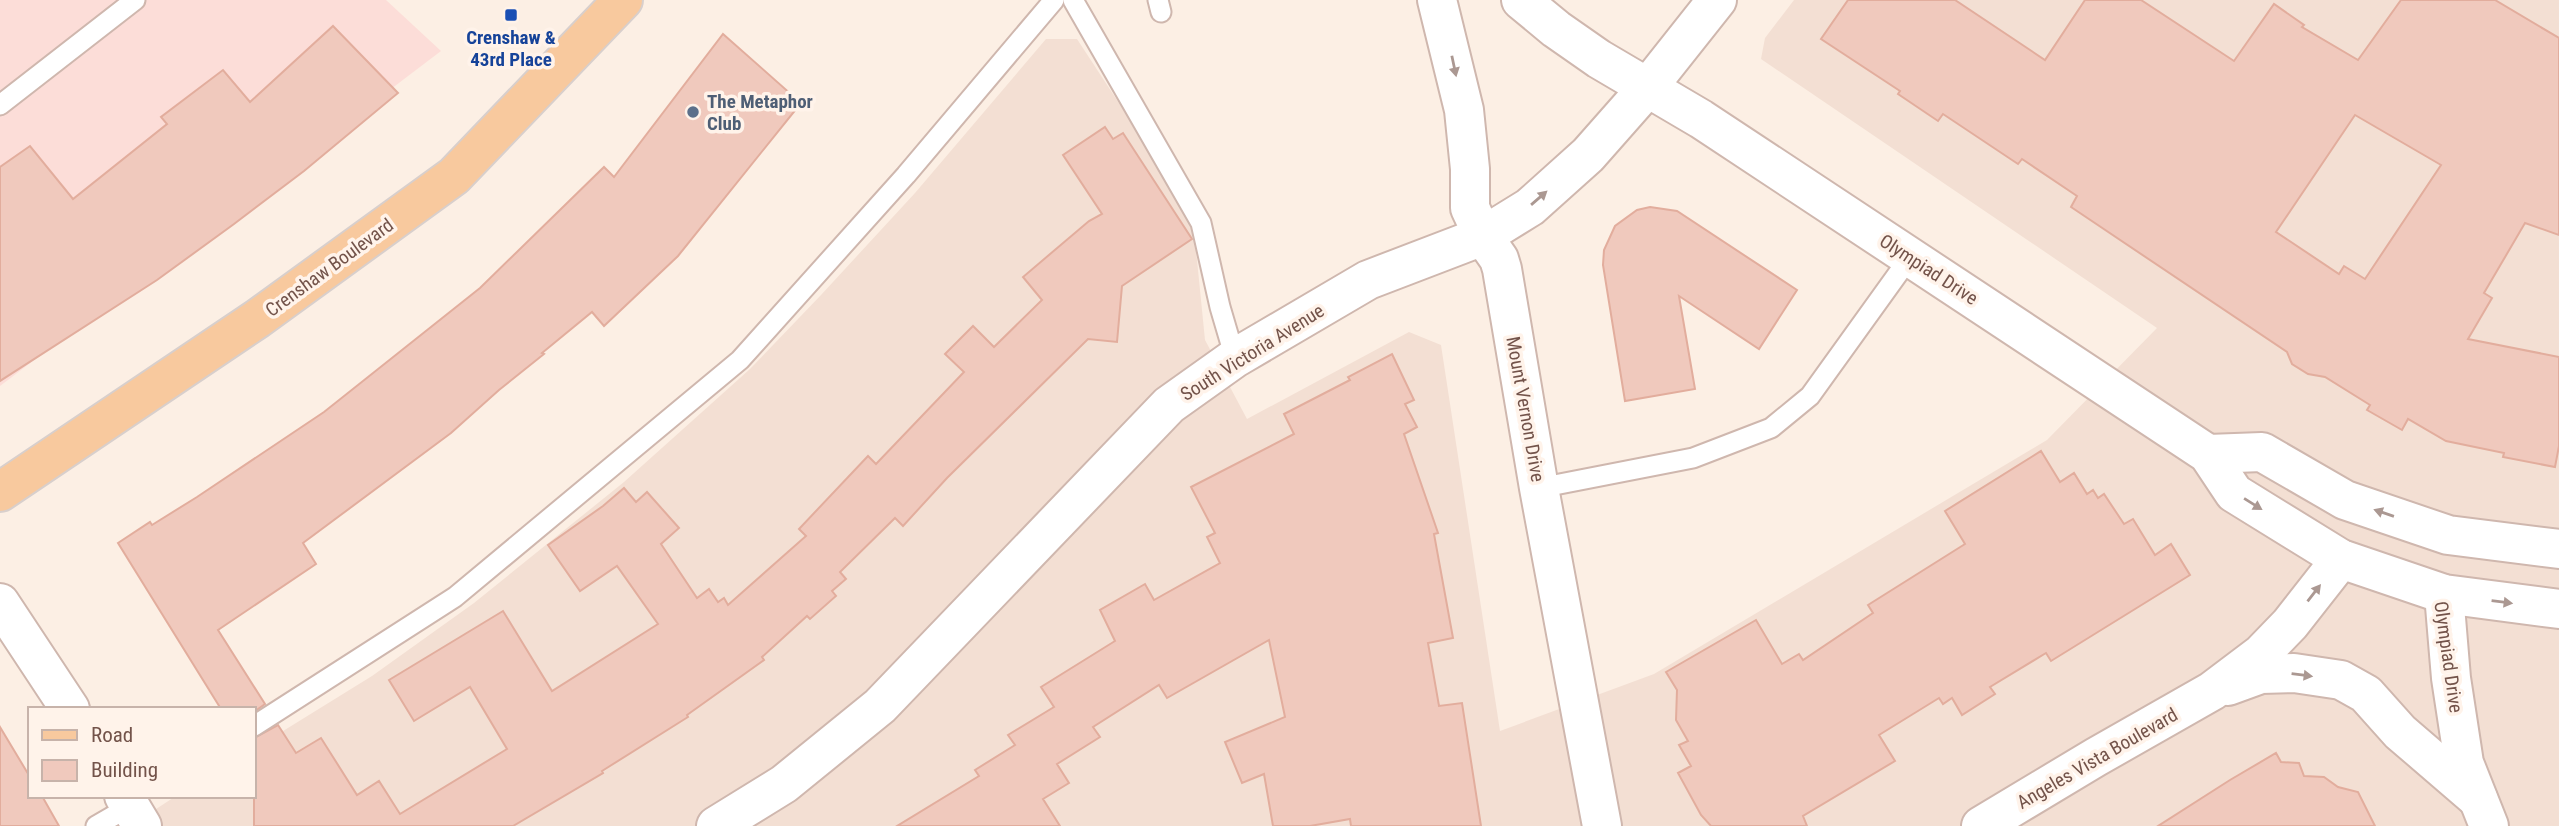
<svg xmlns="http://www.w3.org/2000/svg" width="2559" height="826" font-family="'Roboto Condensed',sans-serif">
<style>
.residential{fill:#f3dfd3}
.commercial{fill:#fcddd8}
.building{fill:#f0c9bd;stroke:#e2ad9d;stroke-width:2;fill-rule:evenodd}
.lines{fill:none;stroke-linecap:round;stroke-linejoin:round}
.service-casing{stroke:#cfb7ae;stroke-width:23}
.minor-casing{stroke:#cfb7ae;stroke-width:42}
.tertiary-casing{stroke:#cfb7ae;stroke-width:42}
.primary-casing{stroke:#d8cfcc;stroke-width:42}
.service{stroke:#fff;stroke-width:19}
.minor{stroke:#fff;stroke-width:38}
.tertiary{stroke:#fff;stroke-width:38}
.primary{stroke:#f8c99e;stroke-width:38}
.oneway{fill:#ab9892}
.transit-dot{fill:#1a4fb4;stroke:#fff3ea;stroke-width:2.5}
.service-dot{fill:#5c6f8a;stroke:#fff3ea;stroke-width:2.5}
.labels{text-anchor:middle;stroke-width:7;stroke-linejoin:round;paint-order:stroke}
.transit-label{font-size:19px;font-weight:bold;fill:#164399;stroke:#fff3ea}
.service-label{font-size:19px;font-weight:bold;fill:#4e5e75;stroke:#fff3ea;text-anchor:start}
.street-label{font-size:19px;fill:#73534a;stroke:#fff3ea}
</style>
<rect width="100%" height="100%" fill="#fcefe4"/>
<polygon class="residential" points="1794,0 2559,0 2559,826 130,826 176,796 254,796 254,749 372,676 474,603 624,482 750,369 821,295 915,193 1046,39 1077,39 1164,172 1194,230 1205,340 1247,419 1409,332 1441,345 1500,731 1654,674 2047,440 2157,328 1761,59 1765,38"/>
<polygon class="commercial" points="0,0 386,0 441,51 0,386"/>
<g class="building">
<path d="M1848,0H1955L2045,60L2085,0H2141L2234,61L2274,4L2304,25L2302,27L2358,60L2401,0H2495L2559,38V235L2525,223L2484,293L2492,298L2468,339L2559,357V446L2555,467L2503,457L2504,453L2446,441L2408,419L2402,430L2367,410L2370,405L2325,377L2308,374L2292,364L2287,352L2071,207L2077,196L2022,159L2018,164L1943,114L1938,121L1898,94L1900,91L1821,39ZM2355,115L2441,165L2365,279L2344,266L2339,274L2276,232Z"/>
<polygon points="333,26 398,93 304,171 234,224 157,280 0,381 0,167 30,146 73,199 167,124 161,117 223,70 250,102"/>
<polygon points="723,34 801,103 678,256 604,326 592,312 542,353 544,354 499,390 451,433 303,543 316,564 218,630 265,704 254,712 254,709 221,709 118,543 150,522 152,525 197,497 324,412 480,288 604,167 614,177"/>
<polygon points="1105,127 1113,139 1123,133 1192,239 1122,286 1117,342 1088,339 947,478 903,526 895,518 840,572 846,579 832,591 836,596 810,619 807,616 762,657 764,660 687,715 688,717 602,771 603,773 513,826 254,826 254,738 278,725 296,753 321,738 357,795 379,781 400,814 507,749 470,687 414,721 389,680 503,611 552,691 658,624 617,566 580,591 548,545 603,506 624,488 636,502 647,492 679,528 661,544 697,598 709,589 718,602 724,598 728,605 806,536 799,529 868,456 876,464 964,372 945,354 973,326 994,347 1042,300 1023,277 1089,221 1102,214 1063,155"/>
<polygon points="1650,207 1677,211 1797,290 1759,349 1679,296 1695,389 1625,401 1603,265 1604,250 1615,226 1637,210"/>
<polygon points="1392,354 1414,400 1405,404 1417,427 1404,434 1438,533 1434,534 1453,638 1428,643 1439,706 1462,703 1481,826 1351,826 1350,819 1310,826 1273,826 1264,774 1242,783 1225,742 1285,717 1269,640 1167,698 1159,685 1093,727 1100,737 1057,764 1069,783 1043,799 1060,826 897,826 979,776 975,770 1015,745 1008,735 1054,707 1041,687 1115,641 1100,610 1145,584 1154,600 1220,563 1207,537 1215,533 1191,487 1294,434 1284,414 1350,380 1348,377"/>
<polygon points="2041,451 2060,482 2074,473 2087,494 2093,490 2098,498 2104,494 2124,524 2133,519 2155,555 2171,544 2190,575 2051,661 2046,653 1990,687 1995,694 1962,715 1952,698 1943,704 1939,698 1879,735 1895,761 1803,816 1807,826 1711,826 1701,815 1678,773 1691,766 1679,745 1688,741 1676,720 1677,690 1666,672 1756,620 1782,664 1799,654 1803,660 1873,613 1868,605 1965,544 1945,511"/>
<polygon points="0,727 30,777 30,796 42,796 59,826 0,826"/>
<polygon points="2276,753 2281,762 2299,763 2304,776 2324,777 2338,787 2358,792 2375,826 2158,826 2230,780"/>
</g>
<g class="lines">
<defs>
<g id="service">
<polyline points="1073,0 1201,223 1220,307 1235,358"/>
<polyline points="1158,0 1161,12"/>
<polyline points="0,105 135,0"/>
<polyline points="1539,488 1693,458 1771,428 1810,396 1910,257"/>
<polyline points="254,726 455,597 740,360 906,175 1054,0"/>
<polyline points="96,826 134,804"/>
</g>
<g id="minor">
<polyline points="1648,87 1717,0"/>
<polyline points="2444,594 2451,678 2464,763 2489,826"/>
<polyline points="0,603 70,709"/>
<polyline points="2228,686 2261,674 2294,673 2341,680 2366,694 2400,732 2478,799"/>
<polyline points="124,796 142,826"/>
<polyline points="1981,826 2096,757 2212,691 2261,654 2290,624 2341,559"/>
</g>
<g id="tertiary">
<polyline points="1437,0 1464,110 1470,169 1470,208 1483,236 1499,259 1502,269 1539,488 1602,826"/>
<polyline points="1521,0 1556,29 1599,59 1701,119 2208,454 2234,493 2341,559 2444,594 2559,609"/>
<polyline points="2208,454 2262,452 2345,500 2448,535 2559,549"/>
<polyline points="716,826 784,784 880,706 1169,405 1235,358 1368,280 1483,236 1530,207 1588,155 1648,87"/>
</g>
<polyline id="primary" points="0,492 257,319 454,176 623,0"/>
</defs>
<use href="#service" class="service-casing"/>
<use href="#minor" class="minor-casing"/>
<use href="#tertiary" class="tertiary-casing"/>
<use href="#primary" class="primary-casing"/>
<use href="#service" class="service"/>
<use href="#minor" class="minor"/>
<use href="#tertiary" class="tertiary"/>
<use href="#primary" class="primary"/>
</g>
<defs><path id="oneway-solid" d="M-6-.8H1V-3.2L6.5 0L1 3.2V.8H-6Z" transform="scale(1.75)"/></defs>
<g class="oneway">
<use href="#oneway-solid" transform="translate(1454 66) rotate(78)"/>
<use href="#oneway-solid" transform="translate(1539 198) rotate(-41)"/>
<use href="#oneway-solid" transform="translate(2253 504) rotate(32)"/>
<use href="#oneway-solid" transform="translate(2384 513) rotate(-161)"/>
<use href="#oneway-solid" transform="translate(2314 593) rotate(-52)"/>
<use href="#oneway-solid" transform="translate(2502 602) rotate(7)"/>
<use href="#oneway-solid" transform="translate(2302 675) rotate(7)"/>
</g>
<rect class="transit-dot" x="504" y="8" width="14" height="14" rx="3.5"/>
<circle class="service-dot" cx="693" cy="112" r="7"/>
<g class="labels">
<g class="transit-label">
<text x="511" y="44">Crenshaw &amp;<tspan x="511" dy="22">43rd Place</tspan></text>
</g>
<g class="service-label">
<text x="707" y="108">The Metaphor<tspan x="707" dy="22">Club</tspan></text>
</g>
<g class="street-label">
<text transform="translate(329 267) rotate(-36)" y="7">Crenshaw Boulevard</text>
<text transform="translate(1929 269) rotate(33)" y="7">Olympiad Drive</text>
<text transform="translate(1252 352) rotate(-32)" y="7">South Victoria Avenue</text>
<text transform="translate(1526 409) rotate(80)" y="7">Mount Vernon Drive</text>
<text transform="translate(2449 657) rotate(82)" y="7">Olympiad Drive</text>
<text transform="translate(2097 758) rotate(-30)" y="7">Angeles Vista Boulevard</text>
</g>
</g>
<rect x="28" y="707" width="228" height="91" fill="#fff3ea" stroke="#c7b3aa" stroke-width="2"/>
<rect x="42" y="730" width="35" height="10" fill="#f8c99e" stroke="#c7b3aa" stroke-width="2"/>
<text x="91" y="742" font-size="21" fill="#73534a">Road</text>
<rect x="42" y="760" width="35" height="21" fill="#f0c9bd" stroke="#c7b3aa" stroke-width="2"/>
<text x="91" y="777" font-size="21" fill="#73534a">Building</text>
</svg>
